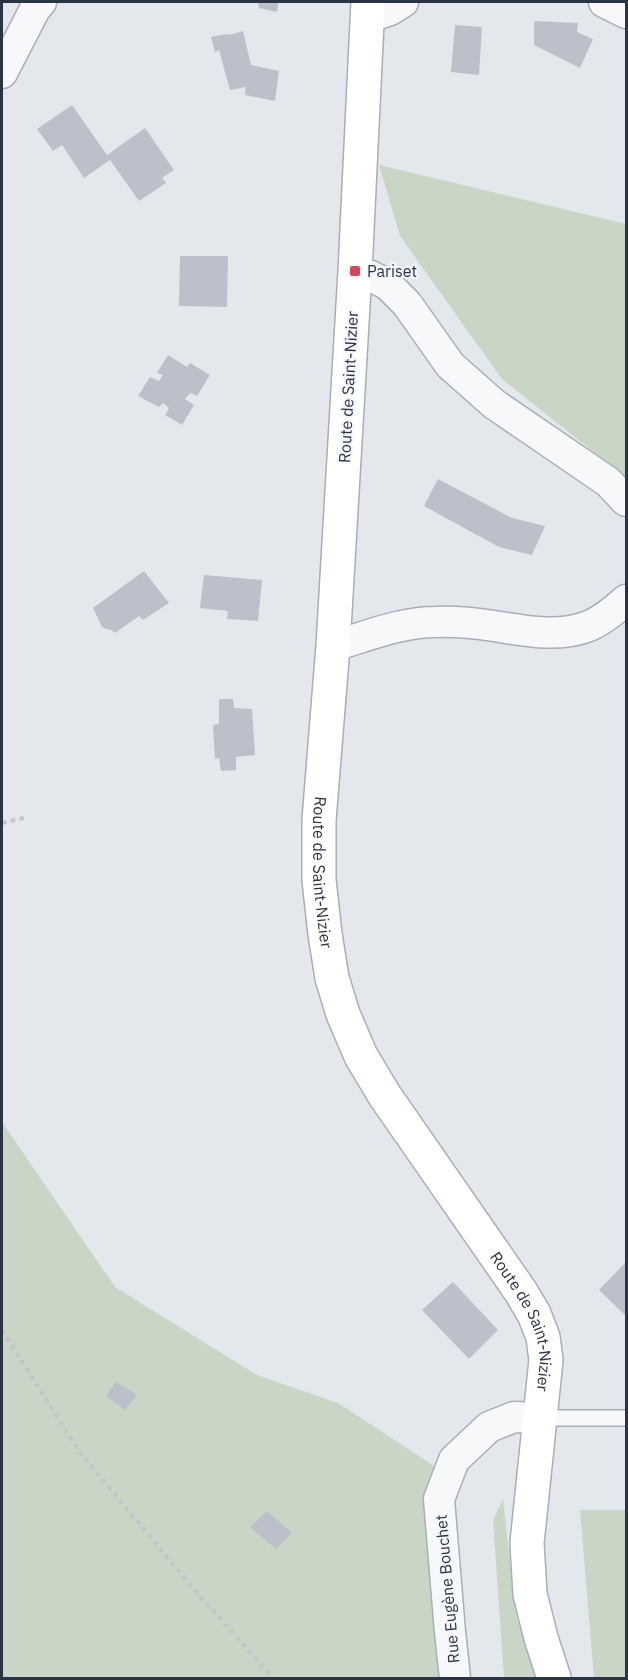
<svg xmlns="http://www.w3.org/2000/svg" width="628" height="1680" font-family="'IBM Plex Sans',sans-serif">
<style>
.green{fill:#c9d6c5}
.building{fill:#bbc0ca}
.lines{fill:none;stroke-linecap:round;stroke-linejoin:round}
.service-casing{stroke:#a9aeb7;stroke-width:18}
.minor-casing{stroke:#a9aeb7;stroke-width:33}
.secondary-casing{stroke:#a9aeb7;stroke-width:36}
.path{stroke:#c2c5cb;stroke-width:4;stroke-dasharray:4.5 4.5;stroke-linecap:butt}
.service{stroke:#f7f8fa;stroke-width:15}
.minor{stroke:#f7f8fa;stroke-width:30}
.secondary{stroke:#fff;stroke-width:33}
.poi-dot{fill:#d1495b;stroke:#f4f6f9;stroke-width:2}
.labels{text-anchor:middle;stroke-width:4.5;stroke-linejoin:round;paint-order:stroke}
.poi-label{font-size:16px;fill:#2b3445;stroke:#f4f6f9;text-anchor:start}
.street-label{font-size:16px;fill:#2b3445;stroke:#f4f6f9}
</style>
<rect width="100%" height="100%" fill="#e4e7ec"/>
<g class="green">
<polygon points="379,165 626,224 626,478 502,379 400,236"/>
<polygon points="2,1122 115,1287 257,1375 338,1403 445,1473 458,1678 2,1678"/>
<polygon points="503,1499 516,1615 538,1678 504,1678 493,1520"/>
<polygon points="580,1510 626,1510 626,1678 594,1678"/>
</g>
<g class="building">
<polygon points="258,2 278,2 277,12 259,8"/>
<polygon points="534,21 578,23 577,32 593,39 580,68 534,45"/>
<polygon points="455,25 482,27 479,75 451,72"/>
<polygon points="243,31 251,65 279,71 275,101 245,95 246,87 230,90 219,50 215,52 211,37 226,34 229,35"/>
<polygon points="72,105 107,155 145,128 174,170 162,178 166,183 139,201 110,160 84,178 62,145 53,151 37,129"/>
<polygon points="180,256 228,256 227,307 179,306"/>
<polygon points="168,355 187,367 190,363 210,375 197,396 190,393 185,399 194,405 182,425 165,415 169,408 163,403 159,407 138,396 150,377 159,381 163,375 157,373"/>
<polygon points="438,479 512,518 545,526 532,555 499,547 424,506"/>
<polygon points="144,571 169,603 143,620 139,616 115,633 112,630 106,629 102,627 93,608"/>
<polygon points="204,575 262,580 258,621 227,619 228,611 200,608"/>
<polygon points="219,699 233,699 234,708 252,709 255,755 236,757 236,770 221,771 219,758 215,759 213,725 219,724"/>
<polygon points="626,1262 626,1316 599,1290"/>
<polygon points="453,1282 498,1330 469,1359 422,1310"/>
<polygon points="116,1382 137,1395 125,1410 106,1396"/>
<polygon points="267,1511 292,1533 276,1549 250,1527"/>
</g>
<g class="lines">
<defs>
<polyline id="service" points="540,1418 626,1418"/>
<g id="minor">
<polyline points="604,2 626,13"/>
<polyline points="369,17 390,10 403,2"/>
<polyline points="2,73 35,9 41,2"/>
<polyline points="355,271 371,276 388,285 407,304 450,365 494,404 608,482 626,501"/>
<path d="M333,646C365,637 400,622 435,622C455,621 474,623 494,626C525,631 558,638 589,626C603,620 615,610 626,600"/>
<polyline points="455,1678 450,1632 439,1499 454,1460 489,1427 514,1417 540,1418"/>
</g>
<g id="secondary">
<path id="s1" d="M368,2L355,271L333,646L319,820V880L325,934L332,978L343,1014L361,1056L385,1096L521,1292L534,1314L543,1337L546,1360L527,1543L530,1594L541,1638L554,1678"/>
</g>
</defs>
<use href="#service" class="service-casing"/>
<use href="#minor" class="minor-casing"/>
<use href="#secondary" class="secondary-casing"/>
<g class="path">
<polyline points="2,823 28,817"/>
<polyline points="2,1330 79,1451 192,1587 273,1678"/>
</g>
<use href="#service" class="service"/>
<use href="#minor" class="minor"/>
<use href="#secondary" class="secondary"/>
</g>
<rect class="poi-dot" x="349" y="265" width="12" height="12" rx="3"/>
<g class="labels">
<g class="poi-label">
<text x="367" y="277">Pariset</text>
</g>
<g class="street-label">
<text transform="translate(348 387) rotate(-87)" y="6">Route de Saint-Nizier</text>
<text dy="6" stroke="none"><textPath href="#s1" startOffset="872">Route de Saint-Nizier</textPath></text>
<text dy="6" stroke="none"><textPath href="#s1" startOffset="1376">Route de Saint-Nizier</textPath></text>
<text transform="translate(447 1589) rotate(-95)" y="6">Rue Eugène Bouchet</text>
</g>
</g>
<rect width="628" height="1680" fill="none" stroke="#2b3445" stroke-width="6"/>
</svg>
